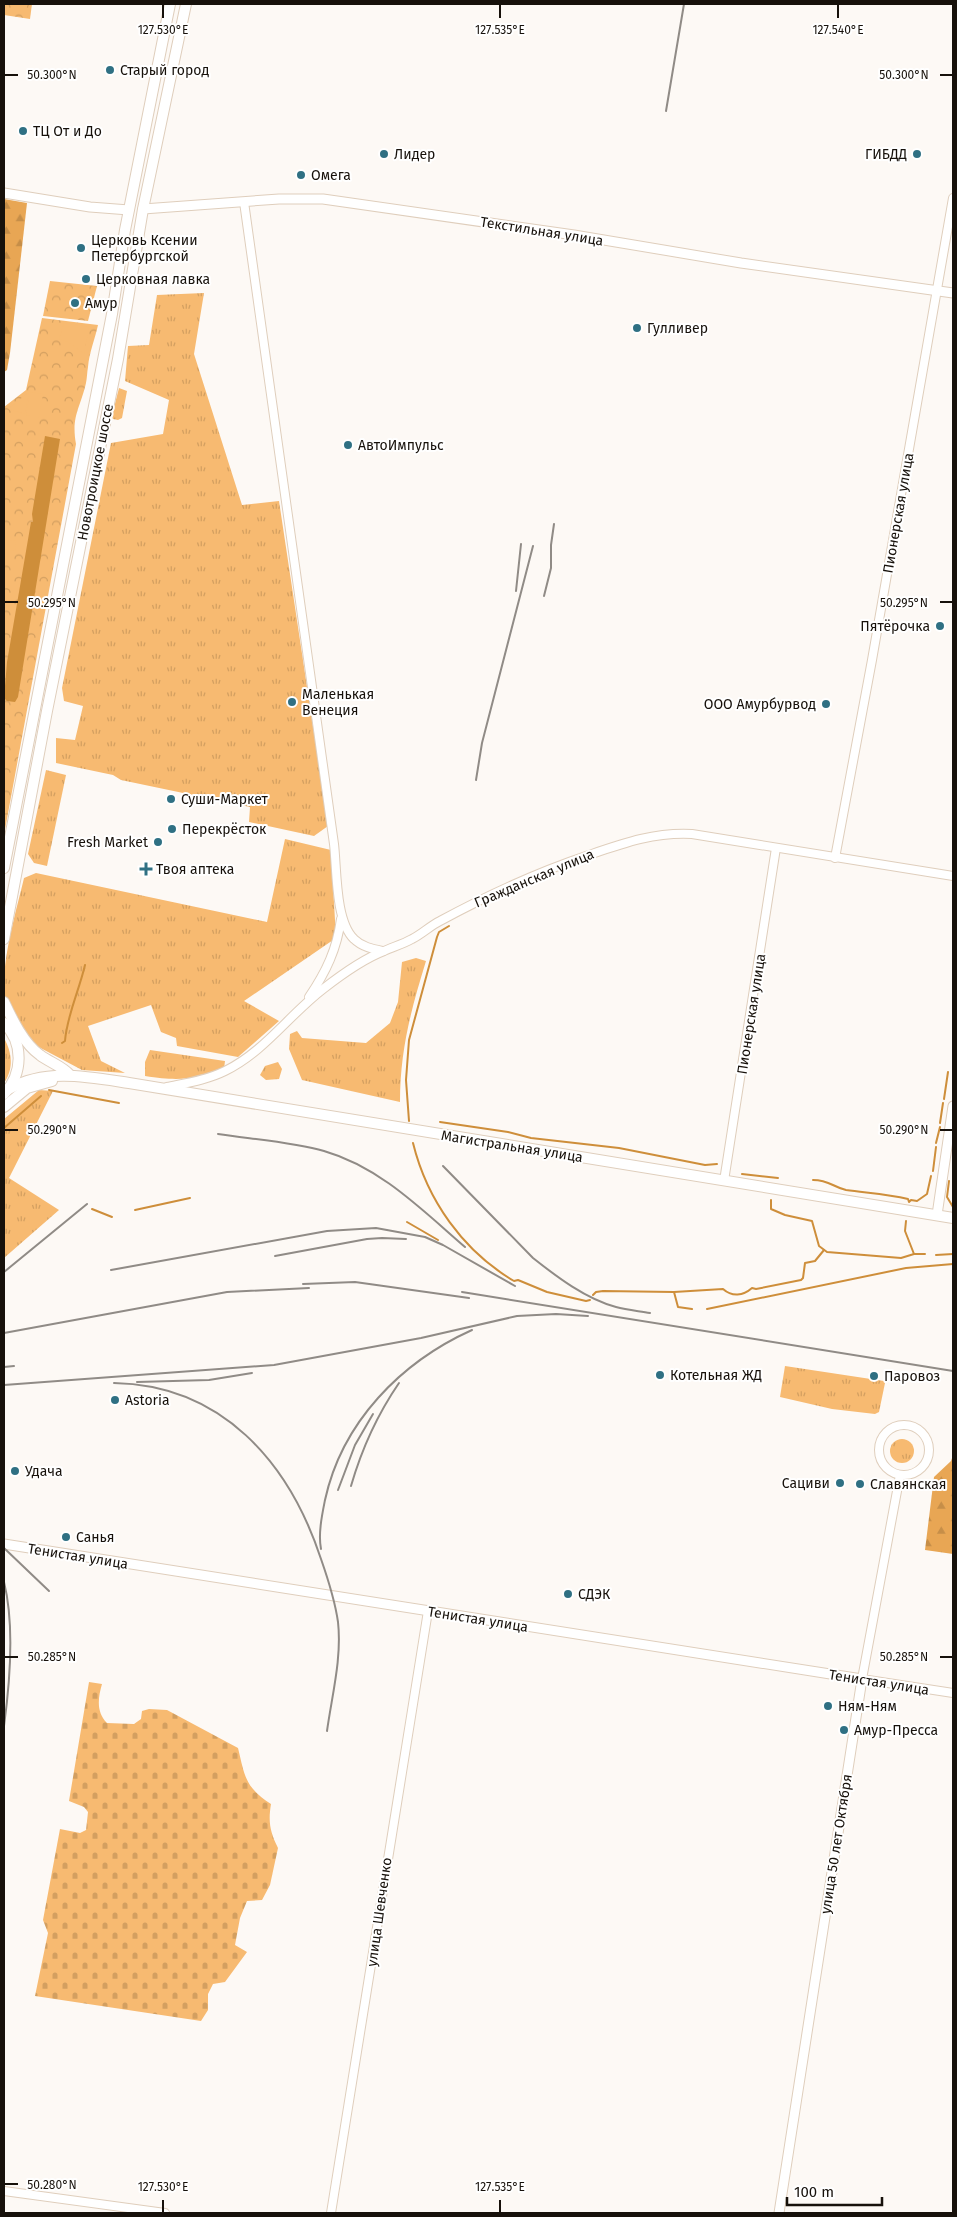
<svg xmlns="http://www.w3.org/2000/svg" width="957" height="2217" font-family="'Fira Sans',sans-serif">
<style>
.grass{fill:url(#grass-tufts)}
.forest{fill:url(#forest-firs)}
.cemetery{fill:url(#cemetery-stones)}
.park{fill:url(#park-crowns)}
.pitch{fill:#f7ba71}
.water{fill:#ce8e3a}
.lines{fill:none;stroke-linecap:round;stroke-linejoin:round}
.stream{stroke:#ce8e3a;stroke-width:2}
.tertiary-casing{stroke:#dfcebc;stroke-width:10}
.secondary-casing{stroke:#dfcebc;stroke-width:11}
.primary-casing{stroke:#dfcebc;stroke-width:12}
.tertiary{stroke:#fff;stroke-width:8}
.secondary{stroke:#fff;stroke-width:9}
.primary{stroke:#fff;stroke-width:10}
.rail{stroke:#908b86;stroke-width:2}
.ticks{fill:none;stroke:#17110b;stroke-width:2}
.poi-dot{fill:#2f7083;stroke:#fff;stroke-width:2}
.labels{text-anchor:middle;stroke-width:4;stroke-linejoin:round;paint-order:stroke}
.poi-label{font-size:14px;fill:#17110b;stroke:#fff;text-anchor:start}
.street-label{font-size:14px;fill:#17110b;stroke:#fff}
.ticks-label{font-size:12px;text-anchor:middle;fill:#17110b;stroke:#fff;stroke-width:4;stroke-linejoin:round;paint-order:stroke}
</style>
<defs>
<pattern id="grass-tufts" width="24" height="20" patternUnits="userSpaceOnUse" patternTransform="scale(1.25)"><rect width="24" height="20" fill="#f7ba71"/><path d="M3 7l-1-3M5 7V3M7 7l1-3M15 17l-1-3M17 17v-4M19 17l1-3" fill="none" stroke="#d39f60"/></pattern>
<pattern id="forest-firs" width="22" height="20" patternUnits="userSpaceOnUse" patternTransform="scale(1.25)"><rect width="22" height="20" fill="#e8a654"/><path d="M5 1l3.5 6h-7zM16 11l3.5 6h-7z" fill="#c68e48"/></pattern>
<pattern id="cemetery-stones" width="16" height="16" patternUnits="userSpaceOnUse" patternTransform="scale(1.25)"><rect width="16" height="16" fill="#f7ba71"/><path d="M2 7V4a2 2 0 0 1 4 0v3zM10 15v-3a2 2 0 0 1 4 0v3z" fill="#d39f60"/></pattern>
<pattern id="park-crowns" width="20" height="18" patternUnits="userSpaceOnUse" patternTransform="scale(1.25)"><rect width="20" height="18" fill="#f7ba71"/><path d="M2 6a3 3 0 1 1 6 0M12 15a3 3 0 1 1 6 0" fill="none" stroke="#d39f60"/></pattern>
</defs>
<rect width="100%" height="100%" fill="#fdf9f5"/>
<g class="grass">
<polygon points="204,293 194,354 242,505 279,501 328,826 314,836 249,822 250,807 121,780 113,775 56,763 56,738 75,740 83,706 64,701 62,688 111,443 163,434 169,400 125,381 128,346 149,345 157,295"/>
<polygon points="119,388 127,391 122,418 118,420 113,419 112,415"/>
<polygon points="46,770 66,775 47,866 34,863 28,854"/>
<path d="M285,839L331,850L336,938L244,1001L279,1021L238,1057L177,1046L176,1038L161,1032L151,1005L88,1026L101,1061L125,1073L82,1070L33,1044L5,998C0,965 16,912 24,878L36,873L267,922Z"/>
<path d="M416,958L426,961C411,1010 400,1050 400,1102L302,1080L289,1049L290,1034L297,1031L302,1038L366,1043L390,1023L398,1002L402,962Z"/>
<path d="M4,1038C12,1052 14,1069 4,1083Z"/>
<path d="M150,1050L225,1061L224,1069C192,1080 178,1081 145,1076V1062Z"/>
<polygon points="278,1062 282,1069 279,1079 266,1080 260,1075 265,1066"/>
<polygon points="39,1090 53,1091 9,1178 59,1210 4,1258 4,1119"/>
<polygon points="785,1366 884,1381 885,1383 879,1412 875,1414 832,1409 780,1397"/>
<circle cx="902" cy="1451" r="12"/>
</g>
<g class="forest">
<polygon points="4,199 27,203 10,353 7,370 4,372"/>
<polygon points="953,1455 953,1554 925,1550 934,1477 951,1461"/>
</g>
<path class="cemetery" d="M89,1682L102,1684C98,1698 96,1712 107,1723L134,1724L141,1719L142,1711L149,1709L167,1710L238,1748C245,1777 245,1787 271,1804C268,1822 270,1832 278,1848L270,1885L262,1900L247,1901L240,1918L235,1945L247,1952L225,1982L213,1984L208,1994V2010L201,2021L35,1996L48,1933L43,1920L60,1829L80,1833L86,1830L88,1812L84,1807L69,1801Z"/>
<g class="park">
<polygon points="4,4 32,4 30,19 4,15"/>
<polygon points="50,281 97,286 88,321 43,316"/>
<path d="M42,318L98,325C95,339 89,353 88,367C87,373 87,378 86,383C80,409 71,416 76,444L4,835V407L26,390Z"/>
</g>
<g class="pitch">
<polygon points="64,323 89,327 84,354 68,342 59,339"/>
<polygon points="29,392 25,414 8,409"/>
<polygon points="30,392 43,394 39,418 26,415"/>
<polygon points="4,540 16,541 15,551 4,549"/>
</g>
<polygon class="water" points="45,436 60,439 18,697 15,702 7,701 4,698 7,662 31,522 33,522 32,514"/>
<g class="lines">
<g class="stream">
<path d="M62,1043L65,1041C67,1015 79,991 85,965"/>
<polyline points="49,1090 119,1103"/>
<polyline points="944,1099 948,1072"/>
<polyline points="409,1121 406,1080 409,1040 437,937 439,932 449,926"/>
<polyline points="440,1122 508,1132 531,1138 619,1148 705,1165 717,1164"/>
<polyline points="940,1123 943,1103"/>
<polyline points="4,1128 41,1096"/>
<path d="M413,1143C427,1200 463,1251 514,1281L518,1280L547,1292L586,1301L590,1300"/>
<polyline points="936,1143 940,1127"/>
<polyline points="933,1171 936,1147"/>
<polyline points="742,1174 778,1178"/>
<path d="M813,1180C829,1180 833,1187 846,1190C867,1193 887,1194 908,1199L909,1202L911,1200L917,1201L927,1194L931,1176"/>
<polyline points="949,1181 947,1197 953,1207"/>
<polyline points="771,1200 771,1209 785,1215 812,1221 819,1246 827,1252 901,1258 914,1254"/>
<polyline points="92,1209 112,1217"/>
<polyline points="135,1210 190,1198"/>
<polyline points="906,1221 905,1231 914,1254 925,1254"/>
<polyline points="407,1222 438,1240"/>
<polyline points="936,1255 953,1254"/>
<polyline points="674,1292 678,1307 692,1309"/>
<path d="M593,1295L596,1292L603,1291L674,1292L723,1289C732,1297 743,1296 752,1288L756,1289L801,1280L803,1278L805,1263L815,1261L824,1250"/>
<polyline points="707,1309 906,1268 953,1264"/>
</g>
<defs>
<g id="tertiary">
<path d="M244,202L334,844C337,869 335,921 354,939C362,947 373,949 383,951"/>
<polyline points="835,858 872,660 953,198"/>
<path d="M309,997C326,972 337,949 341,919"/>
<path d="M167,1087C186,1083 207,1080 225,1071C264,1052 289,1015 323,989C341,975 363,959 384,951C393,947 403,944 412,939C422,934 430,926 440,921C488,895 538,872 589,855C624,843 655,832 692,834L953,876"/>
<polyline points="724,1181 776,848"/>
<circle cx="904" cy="1450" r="25"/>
<polyline points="900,1475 862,1679 953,1693"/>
<polyline points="4,2191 165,2213"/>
<path d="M331,2213C363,2012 394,1811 428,1611"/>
</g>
<g id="secondary">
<polyline points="4,193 90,207 129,210"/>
<polyline points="143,209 279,199 323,199 574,235 741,263 953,293"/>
<polyline points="937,1215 953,1106"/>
<polyline points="4,1544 862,1679 779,2213"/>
</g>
<g id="primary">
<polyline points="4,868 112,314 125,230 170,4"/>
<polyline points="4,939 47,711 118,359 143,209 186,4"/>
<path d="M4,1002C12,1019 24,1044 40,1055C49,1062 62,1066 70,1075"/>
<path d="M4,1023C24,1043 23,1074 4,1094"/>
<path d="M9,1089C46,1068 89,1077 129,1083L953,1218"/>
<polyline points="4,1107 27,1088 52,1081"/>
</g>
</defs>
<use href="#tertiary" class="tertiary-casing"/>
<use href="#secondary" class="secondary-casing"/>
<use href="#primary" class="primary-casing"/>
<use href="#tertiary" class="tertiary"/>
<use href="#secondary" class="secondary"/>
<use href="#primary" class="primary"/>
<g class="rail">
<polyline points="666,111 684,4"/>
<polyline points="516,591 521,544"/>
<polyline points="544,596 551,568 551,545 554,524"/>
<polyline points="476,780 482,743 533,546"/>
<path d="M218,1134C251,1139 294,1142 324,1151C380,1167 422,1210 465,1247"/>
<path d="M443,1166L533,1258C557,1277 586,1299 616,1307C627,1310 639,1311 650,1313"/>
<polyline points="275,1256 367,1239 382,1238 406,1239"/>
<polyline points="111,1270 327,1231 376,1228 425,1237 443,1245 515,1286"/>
<polyline points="4,1272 87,1204"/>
<polyline points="303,1284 355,1282 469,1298"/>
<polyline points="462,1292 953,1371"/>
<polyline points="4,1333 227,1292 309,1288"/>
<polyline points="4,1367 14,1366"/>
<polyline points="137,1382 209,1380 252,1373"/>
<path d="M114,1383C222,1385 289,1462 321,1559C328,1579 335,1601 338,1622C342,1658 332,1695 327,1731"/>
<polyline points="4,1385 274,1365 421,1338 517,1316 556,1314 588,1316"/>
<path d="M351,1486C362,1448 377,1415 399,1383"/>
<polyline points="338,1490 355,1445 373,1414"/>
<polyline points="4,1548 49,1591"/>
<path d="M321,1549C318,1534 322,1515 325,1500C342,1422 401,1362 472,1330"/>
<path d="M4,1582C15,1626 10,1682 4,1726"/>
</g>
</g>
<path class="ticks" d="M163,5V18M500,5V18M838,5V18M5,75H18M940,75H952M5,602H18M940,602H952M5,1130H18M940,1130H952M5,1657H18M940,1657H952M5,2184H18M163,2200V2212M500,2200V2212"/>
<g class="poi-dot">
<circle cx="110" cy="70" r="5"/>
<circle cx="23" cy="131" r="5"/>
<circle cx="384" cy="154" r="5"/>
<circle cx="917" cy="154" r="5"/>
<circle cx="301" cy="175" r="5"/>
<circle cx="81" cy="248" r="5"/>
<circle cx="86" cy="279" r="5"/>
<circle cx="75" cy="303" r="5"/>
<circle cx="637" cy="328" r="5"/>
<circle cx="348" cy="445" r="5"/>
<circle cx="940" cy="626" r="5"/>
<circle cx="292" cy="702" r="5"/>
<circle cx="826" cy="704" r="5"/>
<circle cx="171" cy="799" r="5"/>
<circle cx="172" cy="829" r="5"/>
<circle cx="158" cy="842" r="5"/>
<path d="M143.5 861.5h5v5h5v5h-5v5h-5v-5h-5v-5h5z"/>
<circle cx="660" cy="1375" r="5"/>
<circle cx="874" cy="1376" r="5"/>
<circle cx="115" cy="1400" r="5"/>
<circle cx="15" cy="1471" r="5"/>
<circle cx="840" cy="1483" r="5"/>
<circle cx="860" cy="1484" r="5"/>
<circle cx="66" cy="1537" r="5"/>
<circle cx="568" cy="1594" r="5"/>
<circle cx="828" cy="1706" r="5"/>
<circle cx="844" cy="1730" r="5"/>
</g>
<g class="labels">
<g class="poi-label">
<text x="120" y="75">Старый город</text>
<text x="33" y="136">ТЦ От и До</text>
<text x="394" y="159">Лидер</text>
<text x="907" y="159" text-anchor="end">ГИБДД</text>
<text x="311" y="180">Омега</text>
<text x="91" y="245">Церковь Ксении<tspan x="91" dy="16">Петербургской</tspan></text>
<text x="96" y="284">Церковная лавка</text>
<text x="85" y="308">Амур</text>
<text x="647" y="333">Гулливер</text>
<text x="358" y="450">АвтоИмпульс</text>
<text x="930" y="631" text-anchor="end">Пятёрочка</text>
<text x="302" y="699">Маленькая<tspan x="302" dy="16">Венеция</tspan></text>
<text x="816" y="709" text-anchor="end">ООО Амурбурвод</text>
<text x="181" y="804">Суши-Маркет</text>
<text x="182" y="834">Перекрёсток</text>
<text x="148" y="847" text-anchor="end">Fresh Market</text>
<text x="156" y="874">Твоя аптека</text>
<text x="670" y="1380">Котельная ЖД</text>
<text x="884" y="1381">Паровоз</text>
<text x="125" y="1405">Astoria</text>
<text x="25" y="1476">Удача</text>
<text x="830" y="1488" text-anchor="end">Сациви</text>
<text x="870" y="1489">Славянская</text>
<text x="76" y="1542">Санья</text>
<text x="578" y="1599">СДЭК</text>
<text x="838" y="1711">Ням-Ням</text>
<text x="854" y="1735">Амур-Пресса</text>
</g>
<g class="street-label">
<text transform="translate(542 231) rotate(9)" y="5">Текстильная улица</text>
<text transform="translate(95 472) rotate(-79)" y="5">Новотроицкое шоссе</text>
<text transform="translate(898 513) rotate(-80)" y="5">Пионерская улица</text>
<text transform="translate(534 878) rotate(-23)" y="5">Гражданская улица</text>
<text transform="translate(751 1014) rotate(-81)" y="5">Пионерская улица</text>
<text transform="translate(512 1146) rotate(9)" y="5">Магистральная улица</text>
<text transform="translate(78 1556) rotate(9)" y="5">Тенистая улица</text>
<text transform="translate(478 1619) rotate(9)" y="5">Тенистая улица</text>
<text transform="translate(879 1682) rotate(9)" y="5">Тенистая улица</text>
<text transform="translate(836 1844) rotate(-81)" y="5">улица 50 лет Октября</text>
<text transform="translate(379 1912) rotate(-82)" y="5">улица Шевченко</text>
</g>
</g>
<g class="ticks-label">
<text x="163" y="34">127.530°E</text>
<text x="500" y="34">127.535°E</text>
<text x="838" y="34">127.540°E</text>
<text x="52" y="79">50.300°N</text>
<text x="904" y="79">50.300°N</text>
<text x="52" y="607">50.295°N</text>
<text x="904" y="607">50.295°N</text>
<text x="52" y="1134">50.290°N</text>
<text x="904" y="1134">50.290°N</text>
<text x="52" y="1661">50.285°N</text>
<text x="904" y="1661">50.285°N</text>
<text x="52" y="2189">50.280°N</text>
<text x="163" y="2191">127.530°E</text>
<text x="500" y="2191">127.535°E</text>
</g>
<rect width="957" height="2217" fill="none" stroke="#17110b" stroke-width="10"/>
<path d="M787 2197v8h95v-8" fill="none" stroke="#17110b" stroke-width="2.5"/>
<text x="794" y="2197" font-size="15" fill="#17110b" stroke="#ffffff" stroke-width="4" paint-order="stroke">100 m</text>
</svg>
